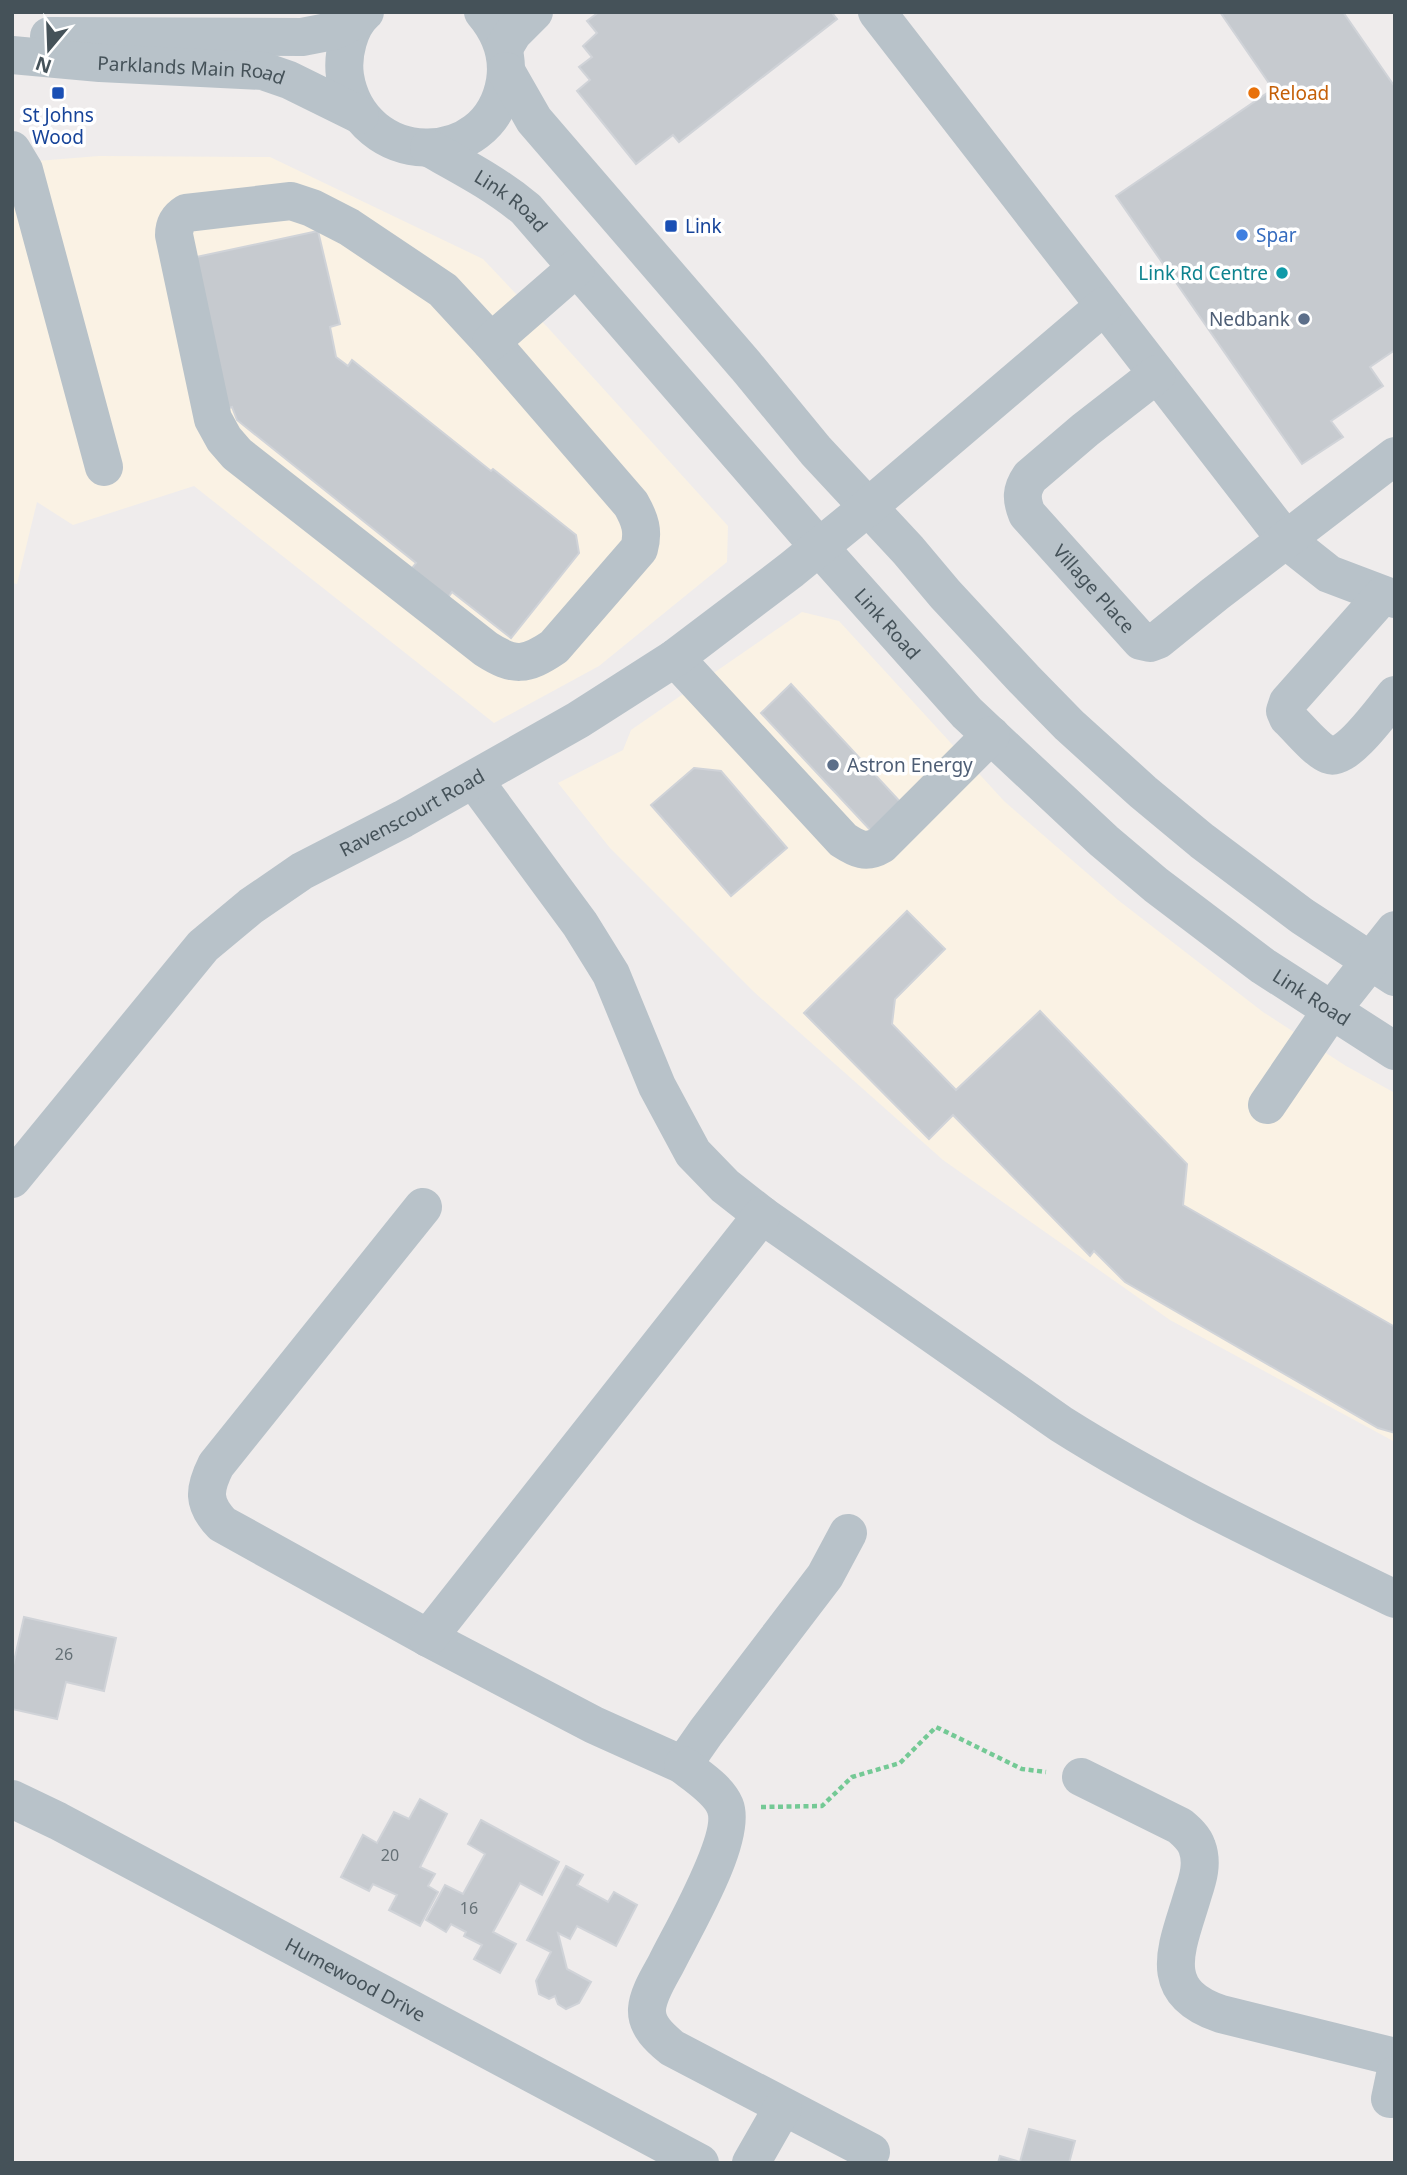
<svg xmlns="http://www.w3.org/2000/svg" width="1407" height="2175" font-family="'Noto Sans',sans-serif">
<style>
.commercial{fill:#faf2e4}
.building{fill:#c6cacf;stroke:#d0d3d8;stroke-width:2}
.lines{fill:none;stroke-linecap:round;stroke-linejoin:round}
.path{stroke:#74c995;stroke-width:4.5;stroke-dasharray:5 3.5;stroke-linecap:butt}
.minor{stroke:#b8c2c9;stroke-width:38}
.transit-dot{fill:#1a4fb4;stroke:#fff;stroke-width:2.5}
.food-dot{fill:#e8710a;stroke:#fff;stroke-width:2.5}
.shop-dot{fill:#3f7fe0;stroke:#fff;stroke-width:2.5}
.culture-dot{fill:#0f9aa8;stroke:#fff;stroke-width:2.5}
.service-dot{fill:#5c6f8a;stroke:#fff;stroke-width:2.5}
.labels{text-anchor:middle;stroke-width:7;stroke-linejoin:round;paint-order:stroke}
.number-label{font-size:16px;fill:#657076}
.street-label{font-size:19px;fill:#455259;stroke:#fff}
.food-label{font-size:19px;fill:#c56008;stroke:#fff;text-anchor:start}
.transit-label{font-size:19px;fill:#164399;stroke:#fff}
.shop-label{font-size:19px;fill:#366cbe;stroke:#fff;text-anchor:start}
.culture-label{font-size:19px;fill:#0d838f;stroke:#fff;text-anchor:end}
.service-label{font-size:19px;fill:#4e5e75;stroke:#fff;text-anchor:end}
</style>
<rect width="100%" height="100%" fill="#efecec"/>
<g class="commercial">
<polygon points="99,156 270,157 483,259 550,330 728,526 727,562 599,666 494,723 194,486 73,525 37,502 17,584 12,583 12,163"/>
<polygon points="802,612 839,621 1004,801 1118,900 1263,1012 1346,1066 1395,1093 1395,1442 1170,1320 943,1160 754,992 610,848 558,783 623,750 631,730"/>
</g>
<g class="building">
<polygon points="599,12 834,12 832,13 837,19 679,142 673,135 636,164 577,91 590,80 579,67 592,57 583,46 597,33 587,21"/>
<polygon points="1220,12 1343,12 1395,87 1395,350 1370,367 1383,386 1331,421 1343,437 1302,464 1116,196 1273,89"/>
<polygon points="318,231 340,324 330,327 336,357 348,366 352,360 491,471 493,469 576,535 579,553 511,638 452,592 445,602 408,573 416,563 237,420 232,407 223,410 187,259"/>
<polygon points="791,684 904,806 874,834 761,713"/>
<polygon points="694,768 721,771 787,848 731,896 651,805"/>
<polygon points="907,911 945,949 895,999 892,1024 956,1090 1040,1011 1187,1164 1183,1205 1395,1327 1395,1433 1378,1428 1125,1282 1094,1251 1090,1256 953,1115 929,1139 804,1013"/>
<polygon points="24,1617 116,1638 104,1691 66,1682 57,1719 12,1709 12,1670"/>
<polygon points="420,1799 447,1814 420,1867 435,1874 428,1886 438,1892 420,1926 389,1910 397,1895 373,1884 369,1891 341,1877 363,1835 377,1843 394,1812 409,1819"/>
<polygon points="481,1820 559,1862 542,1895 520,1883 493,1932 516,1944 500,1973 474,1959 482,1945 464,1936 466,1932 451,1924 446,1932 426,1920 445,1885 463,1894 485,1854 468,1844"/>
<polygon points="566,1866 583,1875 577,1885 608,1902 614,1892 637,1905 616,1946 577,1926 570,1939 558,1933 567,1969 591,1982 579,2003 566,2009 558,2004 555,1996 549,1999 539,1994 536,1981 551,1952 527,1940"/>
<polygon points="1029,2129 1075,2141 1069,2163 998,2163 1000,2156 1020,2162"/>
</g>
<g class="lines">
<polyline class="path" points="761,1807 822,1806 852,1777 900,1763 936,1727 1022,1769 1046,1772"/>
<g class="minor">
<path d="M365,12C349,26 342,55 345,76C360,169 490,172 505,81C509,55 500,32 483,12"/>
<polyline points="877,12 1286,540 1329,574 1395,599"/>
<polyline points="49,36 302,37 333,31 358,19"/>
<polyline points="504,48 513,33 534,12"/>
<path id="s1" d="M12,55L100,63L263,71L289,80L360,115"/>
<polyline points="506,71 534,120 746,366 816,451 908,550 945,594 1024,679 1069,725 1143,792 1202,841 1302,916 1395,977"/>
<path id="s2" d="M429,148C463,167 496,184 526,209L819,547L967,713L1104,841L1156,885L1263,966L1395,1051"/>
<polyline points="12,150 24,170 104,467"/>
<path d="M291,201L312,208L349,227L443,290L491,342L631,504C640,520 644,531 639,549L554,647C526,666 514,667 486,649L237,454L224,439L213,419L174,235C174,225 178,218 186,213Z"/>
<polyline points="491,342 576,268"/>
<path id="s3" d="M1157,374L1085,430L1030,477C1021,490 1021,499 1027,514L1141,641L1150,643L1158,640L1215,594L1395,456"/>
<path d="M1383,595L1288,702L1285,711L1288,718C1299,728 1316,750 1329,755C1346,762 1384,708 1395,695"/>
<path d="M675,658L843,840C857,849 866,854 881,845L991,735"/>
<path d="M474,780L580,924L611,974L657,1086L693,1153L725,1186L762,1215L1061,1424C1167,1491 1282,1544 1395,1599"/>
<polyline points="1267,1105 1331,1011 1395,930"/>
<path id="s4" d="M12,1179L203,946L251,906L302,871L403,819L578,720L675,658L791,570L867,508L1104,306"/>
<path d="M423,1207L216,1465C204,1489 202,1503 222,1524L428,1638L594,1725L683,1765L706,1732L825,1576L848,1533"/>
<polyline points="428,1638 762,1215"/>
<path d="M683,1765C697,1777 718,1789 725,1806C738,1838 681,1933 666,1964C659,1977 648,1994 647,2009C646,2026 660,2038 672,2048L871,2152"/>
<path d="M1081,1777L1180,1826C1187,1832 1194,1838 1197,1847C1203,1863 1198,1879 1193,1894C1178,1946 1153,1991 1221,2014L1395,2057"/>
<path id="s5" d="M12,1799L58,1821L700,2163"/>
<polyline points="1390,2099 1395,2075"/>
<polyline points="751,2163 783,2107"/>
</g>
</g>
<g class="transit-dot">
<rect x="51" y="86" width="14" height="14" rx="3.5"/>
<rect x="664" y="219" width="14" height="14" rx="3.5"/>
</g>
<circle class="food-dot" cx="1254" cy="93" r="7"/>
<circle class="shop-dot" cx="1242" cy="235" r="7"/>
<circle class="culture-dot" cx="1282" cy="273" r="7"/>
<g class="service-dot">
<circle cx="1304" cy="319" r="7"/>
<circle cx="833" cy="765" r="7"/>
</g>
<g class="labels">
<g class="number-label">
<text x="64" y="1660">26</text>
<text x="390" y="1861">20</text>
<text x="469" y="1914">16</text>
</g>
<g class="street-label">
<text dy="7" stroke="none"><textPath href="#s1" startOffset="180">Parklands Main Road</textPath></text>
<text dy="7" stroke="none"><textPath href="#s2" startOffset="98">Link Road</textPath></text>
<text dy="7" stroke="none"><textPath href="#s3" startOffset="303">Village Place</textPath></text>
<text dy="7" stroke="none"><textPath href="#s2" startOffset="665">Link Road</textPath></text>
<text dy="7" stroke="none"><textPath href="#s4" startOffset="550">Ravenscourt Road</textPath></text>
<text dy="7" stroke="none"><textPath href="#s2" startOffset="1232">Link Road</textPath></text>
<text dy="7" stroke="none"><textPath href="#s5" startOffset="388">Humewood Drive</textPath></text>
</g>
<g class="food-label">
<text x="1268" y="100">Reload</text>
</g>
<g class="transit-label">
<text x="58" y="122">St Johns<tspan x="58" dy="22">Wood</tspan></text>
<text x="685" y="233" text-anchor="start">Link</text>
</g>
<g class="shop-label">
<text x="1256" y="242">Spar</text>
</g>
<g class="culture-label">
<text x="1268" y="280">Link Rd Centre</text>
</g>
<g class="service-label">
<text x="1290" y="326">Nedbank</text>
<text x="847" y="772" text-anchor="start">Astron Energy</text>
</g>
</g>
<rect width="1407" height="2175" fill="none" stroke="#455259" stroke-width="28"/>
<g transform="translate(49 49) rotate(199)" stroke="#ffffff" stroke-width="5" paint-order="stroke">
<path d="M0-5L12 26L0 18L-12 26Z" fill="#455259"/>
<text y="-10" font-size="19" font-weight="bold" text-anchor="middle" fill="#455259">N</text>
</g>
</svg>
